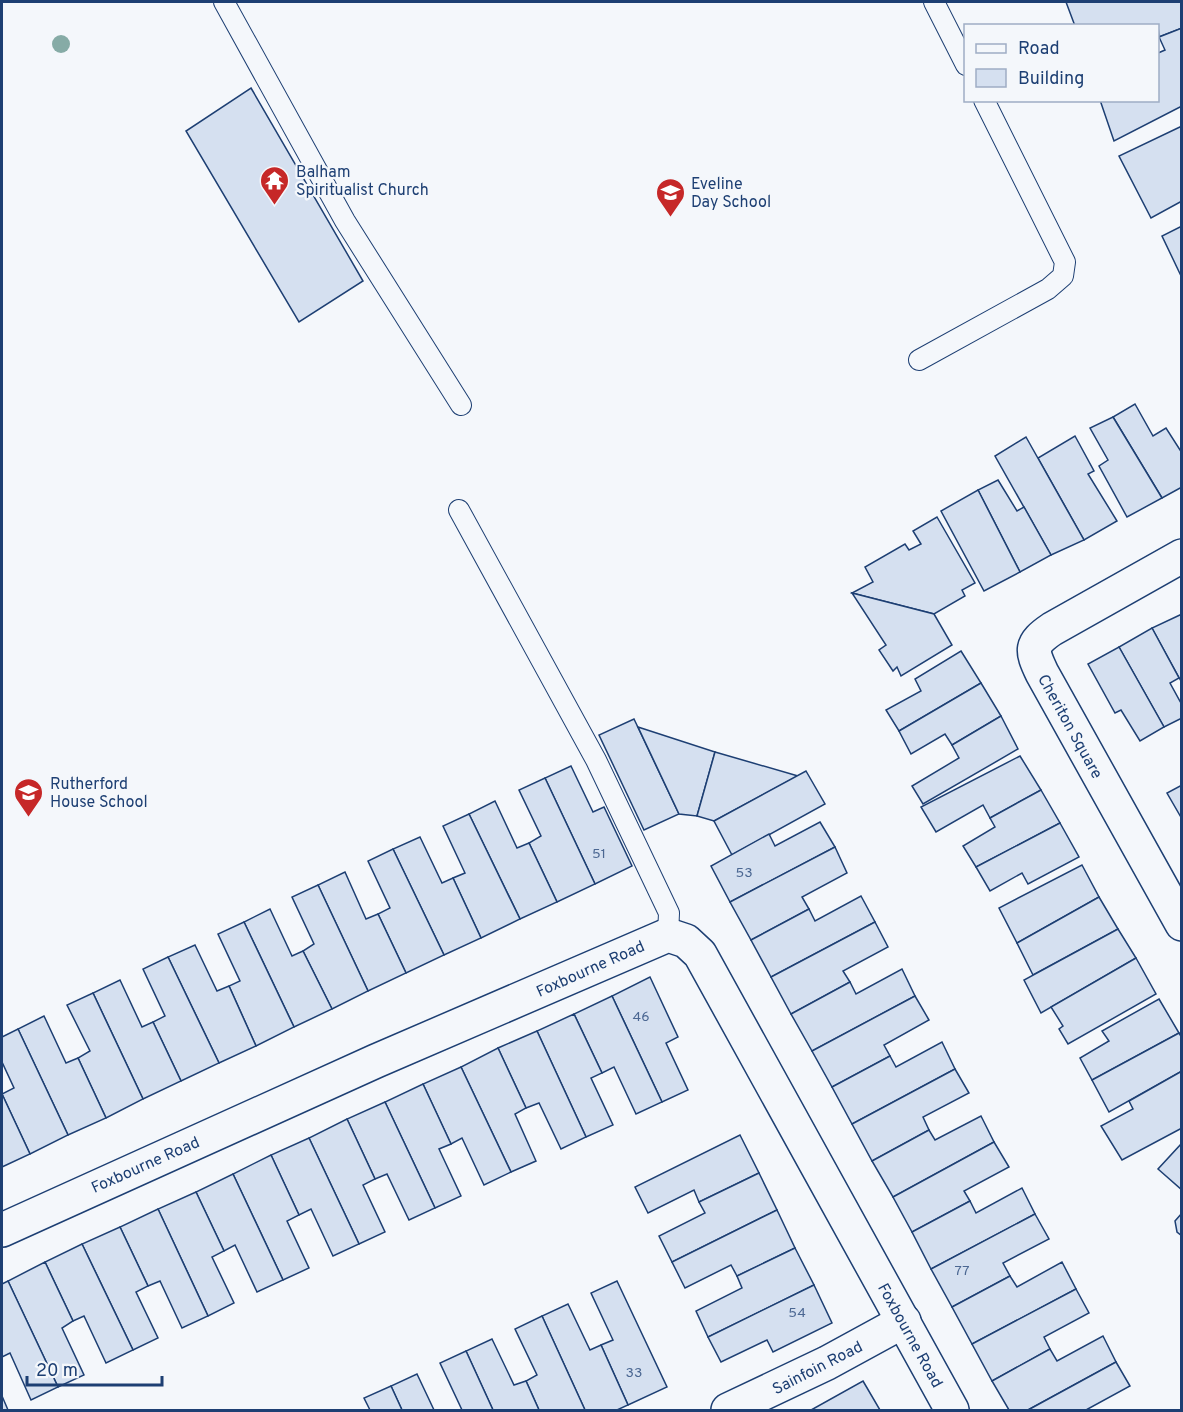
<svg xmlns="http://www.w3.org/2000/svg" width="1183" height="1412" font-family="Overpass,sans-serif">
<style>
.building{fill:#d5e0f0;stroke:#1d3f73;stroke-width:1.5}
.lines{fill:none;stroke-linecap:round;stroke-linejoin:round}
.lane-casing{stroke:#1d3f73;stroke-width:22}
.street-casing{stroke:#1d3f73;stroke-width:36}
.lane{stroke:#f4f7fb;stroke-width:20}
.street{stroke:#f4f7fb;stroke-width:33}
.tree{fill:#86aba6}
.labels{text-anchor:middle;stroke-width:4.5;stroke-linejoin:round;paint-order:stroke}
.number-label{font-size:14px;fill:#4b6792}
.poi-label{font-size:16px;fill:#1d3f73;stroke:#f4f7fb;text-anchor:start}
.street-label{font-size:16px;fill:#1d3f73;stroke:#f4f7fb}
</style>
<rect width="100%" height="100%" fill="#f4f7fb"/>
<g class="building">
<polygon points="1066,2 1182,2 1182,28 1159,37 1158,26 1075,26"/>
<polygon points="1182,28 1182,106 1114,141 1100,100 1158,100 1158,53 1165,50 1159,37"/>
<polygon points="251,88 363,281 299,322 186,131"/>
<polygon points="1182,126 1182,201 1151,218 1119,156"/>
<polygon points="1182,226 1182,278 1162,236"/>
<polygon points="1135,404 1153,436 1166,428 1182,453 1182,487 1162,498 1113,417"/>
<polygon points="1113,417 1162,498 1127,517 1099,466 1108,460 1090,428"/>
<polygon points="1075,436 1094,471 1088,474 1117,521 1084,540 1038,458"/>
<polygon points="1026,437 1084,540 1051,555 995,456"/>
<polygon points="998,480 1017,511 1024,507 1051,555 1020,572 978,490"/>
<polygon points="978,490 1020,572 984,591 941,511"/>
<polygon points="937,517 975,583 962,590 965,596 934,614 852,593 873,582 865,567 905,544 909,550 921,544 913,531"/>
<polygon points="852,593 934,614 952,645 901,676 897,667 893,671 879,650 886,645"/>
<polygon points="1182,614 1182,683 1152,628"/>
<polygon points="1152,628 1179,678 1170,683 1182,705 1182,718 1164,727 1119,647"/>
<polygon points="1119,647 1164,727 1140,741 1121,710 1115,713 1088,664"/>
<polygon points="961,651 981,683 899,731 886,710 921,691 915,679"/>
<polygon points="981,683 1001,716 952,745 945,734 911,754 899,731"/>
<polygon points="1001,716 1018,749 923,804 912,786 959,758 952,745"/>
<polygon points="634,719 679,814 644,830 599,735"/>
<polygon points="638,727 715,752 697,816 679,814"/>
<polygon points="715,752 798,776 714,821 697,816"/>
<polygon points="1020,756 1041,790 990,818 983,805 936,832 921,807"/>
<polygon points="571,766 593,812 604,807 632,866 595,884 545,778"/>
<polygon points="806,771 825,804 732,855 714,821"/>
<polygon points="545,778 595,884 557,902 529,843 541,836 519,790"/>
<polygon points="1182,785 1182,819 1167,793"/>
<polygon points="1041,790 1060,823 976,867 963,846 995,827 990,818"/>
<polygon points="495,801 517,848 529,843 557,902 520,919 469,814"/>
<polygon points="469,814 520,919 481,938 453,878 465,873 443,826"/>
<polygon points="820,822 835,847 730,902 711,866 769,834 775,846"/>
<polygon points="1060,823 1079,857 1028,884 1022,873 990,891 976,867"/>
<polygon points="420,837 442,883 453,878 481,938 444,955 393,849"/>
<polygon points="835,847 847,873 802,897 809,909 751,940 730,902"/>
<polygon points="393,849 444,955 406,973 378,914 390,908 368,861"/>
<polygon points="1082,865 1099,897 1017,943 999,908"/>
<polygon points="345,872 366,919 378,914 406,973 368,991 318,885"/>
<polygon points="318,885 368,991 332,1009 303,951 314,944 292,897"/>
<polygon points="861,896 875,922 771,977 751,940 809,909 815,921"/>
<polygon points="1099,897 1118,929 1033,975 1017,943"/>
<polygon points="270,909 292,956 303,951 332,1009 294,1027 244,922"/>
<polygon points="244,922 294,1027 256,1046 229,986 240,981 218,934"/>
<polygon points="875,922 888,947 843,971 850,982 791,1014 771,977"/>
<polygon points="1118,929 1136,958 1041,1013 1024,980"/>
<polygon points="195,945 217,991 229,986 256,1046 219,1063 168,957"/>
<polygon points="168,957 219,1063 181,1081 153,1022 165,1016 143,969"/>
<polygon points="1136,958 1156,994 1068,1044 1059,1029 1063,1026 1051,1007"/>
<polygon points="902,969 915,996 812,1051 791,1014 850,982 856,994"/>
<polygon points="650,977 678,1037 666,1043 688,1090 662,1102 612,996"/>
<polygon points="120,980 142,1027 153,1022 181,1081 143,1099 93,993"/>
<polygon points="93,993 143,1099 106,1118 78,1058 90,1051 67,1005"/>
<polygon points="612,996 662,1102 636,1114 614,1067 602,1073 574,1014"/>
<polygon points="915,996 929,1020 884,1045 890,1056 832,1087 812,1051"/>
<polygon points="1159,999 1179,1033 1092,1080 1080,1058 1109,1041 1102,1031"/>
<polygon points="574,1014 602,1073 591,1078 613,1125 586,1137 537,1031"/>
<polygon points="44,1016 66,1063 78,1058 106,1118 68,1135 18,1029"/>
<polygon points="18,1029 68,1135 30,1154 2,1094 14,1088 2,1062 2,1037"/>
<polygon points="537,1031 586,1137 561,1149 539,1103 526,1108 498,1048"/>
<polygon points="1179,1033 1182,1038 1182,1071 1109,1112 1092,1080"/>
<polygon points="942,1042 955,1069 852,1124 832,1087 890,1056 896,1067"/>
<polygon points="498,1048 526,1108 515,1114 536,1161 511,1172 461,1067"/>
<polygon points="461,1067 511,1172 484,1185 462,1138 451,1144 423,1084"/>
<polygon points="955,1069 969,1093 923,1117 929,1130 872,1161 852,1124"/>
<polygon points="1182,1071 1182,1128 1122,1160 1101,1126 1133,1109 1129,1101"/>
<polygon points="423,1084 451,1144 439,1149 461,1196 435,1208 385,1102"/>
<polygon points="2,1094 30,1154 2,1167"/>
<polygon points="385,1102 435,1208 409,1220 387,1174 375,1179 347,1119"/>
<polygon points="981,1116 994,1142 893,1197 872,1161 929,1130 935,1140"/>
<polygon points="347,1119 375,1179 363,1185 385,1232 359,1244 309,1138"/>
<polygon points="740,1135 759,1173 699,1202 694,1190 648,1213 635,1187"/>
<polygon points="309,1138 359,1244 333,1256 311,1209 299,1215 271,1155"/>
<polygon points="994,1142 1009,1167 964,1191 970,1201 912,1232 893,1197"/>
<polygon points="1182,1143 1182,1190 1158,1169"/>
<polygon points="271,1155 299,1215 287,1221 309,1268 283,1280 233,1174"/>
<polygon points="759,1173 777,1210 672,1262 659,1236 705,1213 699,1202"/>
<polygon points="233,1174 283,1280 257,1292 235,1245 224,1251 196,1192"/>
<polygon points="1022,1188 1035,1214 931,1269 912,1232 970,1201 976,1213"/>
<polygon points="196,1192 224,1251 212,1257 234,1303 208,1316 158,1209"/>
<polygon points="158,1209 208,1316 182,1328 160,1281 148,1286 120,1227"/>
<polygon points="777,1210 795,1248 737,1276 731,1265 685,1288 672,1262"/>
<polygon points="1182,1213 1182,1236 1177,1232 1175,1221"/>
<polygon points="1035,1214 1049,1239 1003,1263 1010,1276 952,1307 931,1269"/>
<polygon points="120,1227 148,1286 136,1292 158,1338 133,1350 82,1244"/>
<polygon points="82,1244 133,1350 106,1363 84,1316 73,1321 45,1262"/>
<polygon points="795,1248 814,1285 708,1337 696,1311 742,1288 737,1276"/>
<polygon points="45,1262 73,1321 62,1328 84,1375 58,1387 8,1281"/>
<polygon points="1062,1262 1076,1289 972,1344 952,1307 1010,1276 1017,1287"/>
<polygon points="8,1281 58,1387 31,1400 10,1353 2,1357 2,1284"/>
<polygon points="617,1281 667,1387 628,1405 601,1345 613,1340 591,1293"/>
<polygon points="814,1285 832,1323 773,1352 767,1340 721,1362 708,1337"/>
<polygon points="1076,1289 1089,1313 1044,1337 1050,1349 992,1381 972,1344"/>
<polygon points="568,1304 590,1350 601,1345 628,1405 617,1410 585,1410 542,1316"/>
<polygon points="542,1316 585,1410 539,1410 526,1381 537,1375 515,1329"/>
<polygon points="1103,1336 1116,1362 1028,1410 1009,1410 992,1381 1050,1349 1057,1361"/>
<polygon points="492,1339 514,1385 526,1381 539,1410 493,1410 466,1351"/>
<polygon points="466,1351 493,1410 460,1410 462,1410 440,1363"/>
<polygon points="1116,1362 1130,1386 1086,1410 1028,1410"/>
<polygon points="417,1374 434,1410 402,1410 391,1386"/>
<polygon points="863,1381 880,1410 811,1410"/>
<polygon points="391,1386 402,1410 370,1410 364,1398"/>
<polygon points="2,1396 8,1410 2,1410"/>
</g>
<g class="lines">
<defs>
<g id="lane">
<polyline points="224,2 345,221 461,405"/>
<polyline points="934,2 966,65"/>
<polyline points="919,360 1048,289 1063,276 1065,262 984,100"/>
<polyline points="459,510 596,760 669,913 668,935"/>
</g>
<g id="street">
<path d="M1182,556L1052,629C1030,644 1031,650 1042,673L1182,924"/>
<polyline points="2,1230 376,1061 668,935 686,941 700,954 952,1410"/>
<polyline points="728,1410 827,1363 904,1321"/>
</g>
</defs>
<use href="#lane" class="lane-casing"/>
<use href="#street" class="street-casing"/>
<use href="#lane" class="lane"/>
<use href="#street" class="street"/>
</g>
<circle class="tree" cx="61" cy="44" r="9"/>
<defs>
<symbol id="temple-pin" viewBox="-11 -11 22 30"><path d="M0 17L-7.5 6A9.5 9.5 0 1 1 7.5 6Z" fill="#c62828" stroke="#f4f7fb"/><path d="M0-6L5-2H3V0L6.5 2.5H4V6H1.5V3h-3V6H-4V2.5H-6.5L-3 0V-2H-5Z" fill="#fff"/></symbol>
<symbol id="school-pin" viewBox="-11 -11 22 30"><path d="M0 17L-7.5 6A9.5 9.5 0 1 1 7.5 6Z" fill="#c62828" stroke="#f4f7fb"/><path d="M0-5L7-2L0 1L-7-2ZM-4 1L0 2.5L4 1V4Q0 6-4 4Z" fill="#fff"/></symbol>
</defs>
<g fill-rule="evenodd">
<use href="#temple-pin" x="258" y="164" width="33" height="45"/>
<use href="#school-pin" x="654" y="176" width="33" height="45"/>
<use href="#school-pin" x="12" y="776" width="33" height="45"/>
</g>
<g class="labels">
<g class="number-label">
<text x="599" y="858">51</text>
<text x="744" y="877">53</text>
<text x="641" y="1021">46</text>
<text x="962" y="1275">77</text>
<text x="797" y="1317">54</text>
<text x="634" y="1377">33</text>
</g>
<g class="poi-label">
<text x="296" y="177">Balham<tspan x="296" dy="18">Spiritualist Church</tspan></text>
<text x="691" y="189">Eveline<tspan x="691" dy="18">Day School</tspan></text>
<text x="50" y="789">Rutherford<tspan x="50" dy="18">House School</tspan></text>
</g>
<g class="street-label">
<text transform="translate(1071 726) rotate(61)" y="6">Cheriton Square</text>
<text transform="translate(590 968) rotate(-24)" y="6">Foxbourne Road</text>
<text transform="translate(145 1164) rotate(-24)" y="6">Foxbourne Road</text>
<text transform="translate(911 1335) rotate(61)" y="6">Foxbourne Road</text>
<text transform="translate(817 1367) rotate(-27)" y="6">Sainfoin Road</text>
</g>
</g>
<rect width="1183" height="1412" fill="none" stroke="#1d3f73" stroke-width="6"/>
<rect x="964" y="24" width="195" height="78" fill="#f4f7fb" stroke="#9eadc5" stroke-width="1.5"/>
<rect x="976" y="44" width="30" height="9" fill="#f4f7fb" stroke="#9eadc5" stroke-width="1.5"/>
<text x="1018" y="54" font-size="18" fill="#1d3f73">Road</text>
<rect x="976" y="69" width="30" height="18" fill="#d5e0f0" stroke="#9eadc5" stroke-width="1.5"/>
<text x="1018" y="84" font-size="18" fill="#1d3f73">Building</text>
<path d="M27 1376v9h135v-9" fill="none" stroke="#1d3f73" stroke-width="3"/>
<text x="36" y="1376" font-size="18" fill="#1d3f73" stroke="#f4f7fb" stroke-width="4.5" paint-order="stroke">20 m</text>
</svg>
